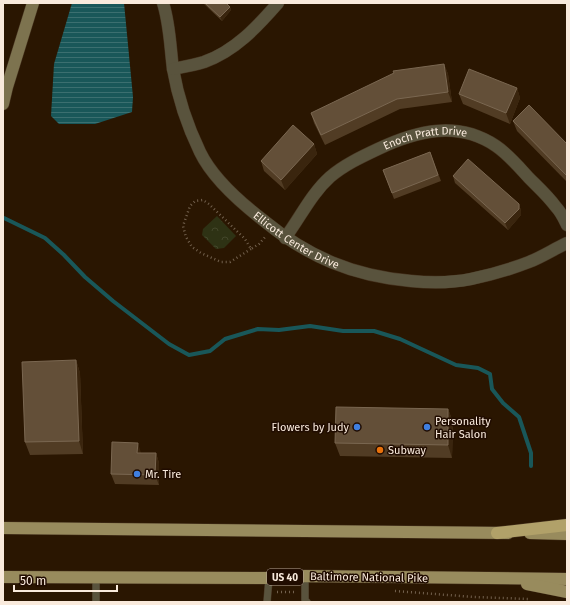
<svg xmlns="http://www.w3.org/2000/svg" width="570" height="605" font-family="'Fira Sans',sans-serif">
<style>
.park{fill:url(#park-crowns)}
.water{fill:url(#water-rules)}
.lines{fill:none;stroke-linecap:round;stroke-linejoin:round}
.stream{stroke:#195759;stroke-width:4}
.lane-casing{stroke:#473420;stroke-width:8}
.street-casing{stroke:#473420;stroke-width:13}
.secondary-casing{stroke:#473420;stroke-width:13}
.primary-casing{stroke:#473420;stroke-width:13}
.highway-casing{stroke:#473420;stroke-width:13}
.path{stroke:#73614e;stroke-width:2.5;stroke-dasharray:1 3;stroke-linecap:butt}
.lane{stroke:#59533d;stroke-width:7}
.street{stroke:#59533d;stroke-width:12}
.secondary{stroke:#7d734f;stroke-width:12}
.primary{stroke:#988b5d;stroke-width:12}
.highway{stroke:#b1a169;stroke-width:12}
.wall{fill:#513c24}
.shaded-wall{fill:#3a250e}
.building{fill:#634f38;stroke:#7a6751}
.shop-dot{fill:#3f7fe0;stroke:#200c00;stroke-width:1.5}
.food-dot{fill:#e8710a;stroke:#200c00;stroke-width:1.5}
.labels{text-anchor:middle;stroke-width:3;stroke-linejoin:round;paint-order:stroke}
.shield{fill:#200c00;stroke:#b8a79a;stroke-width:1}
.shield-label{font-size:10px;font-weight:bold;fill:#f9eadc}
.street-label{font-size:11px;fill:#f9eadc;stroke:#200c00}
.poi-label{font-size:11px;fill:#f9eadc;stroke:#200c00;text-anchor:start}
</style>
<defs>
<pattern id="park-crowns" width="20" height="18" patternUnits="userSpaceOnUse"><rect width="20" height="18" fill="#2e3214"/><path d="M2 6a3 3 0 1 1 6 0M12 15a3 3 0 1 1 6 0" fill="none" stroke="#43462a"/></pattern>
<pattern id="water-rules" width="6" height="5" patternUnits="userSpaceOnUse"><rect width="6" height="5" fill="#195759"/><path d="M0 2.5h6" fill="none" stroke="#3b6f70"/></pattern>
</defs>
<rect width="100%" height="100%" fill="#2a1601"/>
<polygon class="park" points="217,216 236,236 224,248 216,249 202,235 203,229"/>
<polygon class="water" points="72,3 124,3 133,97 132,112 95,124 59,124 51,116 54,64"/>
<g class="lines">
<polyline class="stream" points="4,218 45,238 64,255 85,277 113,301 169,344 189,355 210,351 225,339 258,329 279,330 310,326 343,331 374,331 400,339 456,365 478,368 490,374 492,389 503,403 519,417 531,453 531,466"/>
<defs>
<g id="lane">
<polyline points="305,576 305,600 307,602"/>
<polyline points="96,602 96,577"/>
<polyline points="267,602 269,578"/>
</g>
<g id="street">
<path id="s1" d="M163,3C170,25 170,46 173,69C178,98 187,125 200,152C212,177 241,203 263,220C308,257 353,276 411,281C431,283 451,283 471,279C490,275 511,269 529,262C542,257 554,249 567,243"/>
<path d="M173,69C183,67 194,65 204,62C235,51 257,27 278,3"/>
<path id="s2" d="M285,238C300,218 311,194 330,177C344,165 361,157 378,149C416,131 457,120 496,146C508,154 519,167 529,178C538,187 548,196 556,207C561,212 564,219 567,225"/>
</g>
<polyline id="secondary" points="3,104 7,87 33,3"/>
<g id="primary">
<polyline points="3,528 508,533"/>
<polyline points="530,533 567,534"/>
<polyline points="3,577 269,578 305,576 567,579"/>
<polyline points="527,584 567,592"/>
</g>
<polyline id="highway" points="497,533 567,525"/>
</defs>
<use href="#lane" class="lane-casing"/>
<use href="#street" class="street-casing"/>
<use href="#secondary" class="secondary-casing"/>
<use href="#primary" class="primary-casing"/>
<use href="#highway" class="highway-casing"/>
<g class="path">
<polyline points="251,249 230,262 221,262 201,253 192,247 186,237 183,226 190,206 195,201 203,200 209,204 245,239 251,249 259,244 266,236"/>
<polyline points="395,591 474,597 529,599"/>
<polyline points="277,592 296,592"/>
</g>
<use href="#lane" class="lane"/>
<use href="#street" class="street"/>
<use href="#secondary" class="secondary"/>
<use href="#primary" class="primary"/>
<use href="#highway" class="highway"/>
</g>
<g class="wall">
<polygon points="203,3 226,3 230,7 231,10 222,21"/>
<polygon points="444,64 448,74 452,102 400,109 325,145 314,123 311,113"/>
<polygon points="517,88 520,98 510,124 463,104 459,94"/>
<polygon points="513,121 567,144 567,182 517,131"/>
<polygon points="314,144 317,154 285,190 264,171 261,161"/>
<polygon points="430,152 441,181 394,199 383,170"/>
<polygon points="453,176 519,204 521,211 521,215 508,230 455,183"/>
<polygon points="76,360 80,373 83,454 30,455 25,442"/>
<polygon points="448,409 453,422 452,458 340,456 335,443"/>
<polygon points="141,453 156,453 159,463 159,485 115,484 111,474"/>
</g>
<g class="shaded-wall">
<polygon points="230,7 231,10 222,21 220,17"/>
<polygon points="444,64 448,74 452,102 448,92"/>
<polygon points="517,88 520,98 510,124 506,113"/>
<polygon points="314,144 317,154 285,190 281,180"/>
<polygon points="519,204 521,211 521,215 508,230 505,223"/>
<polygon points="76,360 80,373 83,454 79,441"/>
<polygon points="448,409 453,422 452,458 448,445"/>
<polygon points="138,443 141,453 137,453"/>
<polygon points="156,453 159,463 159,485 155,475"/>
</g>
<g class="building">
<polygon points="205,3 226,3 230,7 220,17"/>
<polygon points="444,64 448,92 397,99 321,135 311,113 394,73 393,71"/>
<polygon points="469,69 517,88 506,113 459,94"/>
<polygon points="529,105 567,144 567,176 513,121"/>
<polygon points="293,125 314,144 281,180 261,161"/>
<polygon points="430,152 438,175 392,193 383,170"/>
<polygon points="468,159 519,204 519,209 505,223 453,176"/>
<polygon points="76,360 79,441 25,442 22,362"/>
<polygon points="336,407 448,409 448,445 335,443"/>
<polygon points="112,442 138,443 137,453 156,453 155,475 111,474"/>
</g>
<g class="shop-dot">
<circle cx="357" cy="427" r="4"/>
<circle cx="427" cy="427" r="4"/>
<circle cx="137" cy="474" r="4"/>
</g>
<circle class="food-dot" cx="380" cy="450" r="4"/>
<g class="labels">
<rect class="shield" x="267" y="569" width="36" height="16" rx="3"/>
<g class="shield-label">
<text x="285" y="581">US 40</text>
</g>
<g class="street-label">
<text dy="4" stroke="none"><textPath href="#s2" startOffset="181">Enoch Pratt Drive</textPath></text>
<text dy="4" stroke="none"><textPath href="#s1" startOffset="287">Ellicott Center Drive</textPath></text>
<text transform="translate(369 577) rotate(1)" y="4">Baltimore National Pike</text>
</g>
<g class="poi-label">
<text x="435" y="425">Personality<tspan x="435" dy="13">Hair Salon</tspan></text>
<text x="349" y="431" text-anchor="end">Flowers by Judy</text>
<text x="388" y="454">Subway</text>
<text x="145" y="478">Mr. Tire</text>
</g>
</g>
<rect width="570" height="605" fill="none" stroke="#f9eadc" stroke-width="8"/>
<path d="M14 585v6h103v-6" fill="none" stroke="#f9eadc" stroke-width="2"/>
<text x="20" y="585" font-size="12" fill="#f9eadc" stroke="#200c00" stroke-width="3" paint-order="stroke">50 m</text>
</svg>
